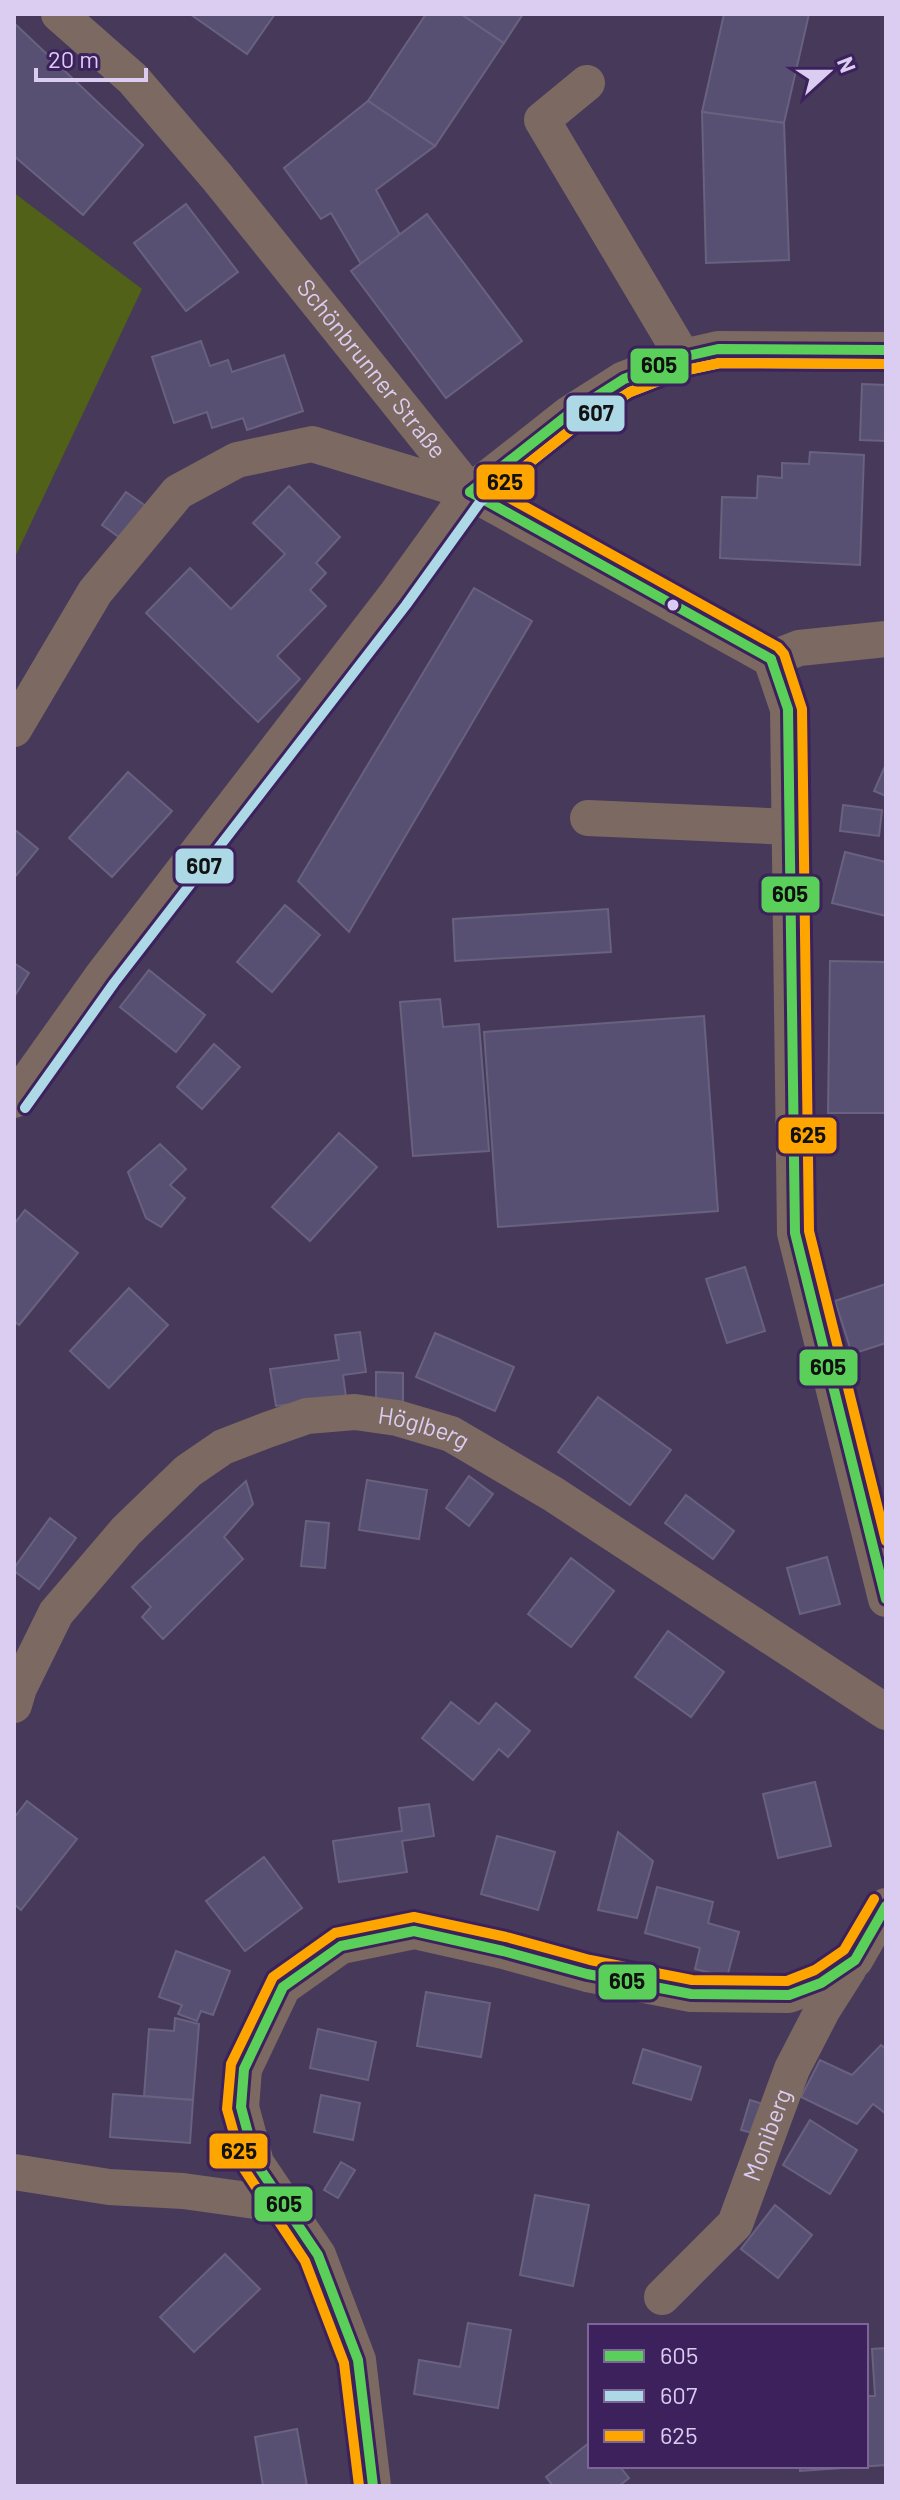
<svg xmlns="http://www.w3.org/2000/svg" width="900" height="2500" font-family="Barlow,sans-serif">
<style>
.green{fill:#516117}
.building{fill:#585072;stroke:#68627e;stroke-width:2}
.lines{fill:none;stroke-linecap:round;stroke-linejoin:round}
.minor{stroke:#7c6962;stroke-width:36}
.bus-1-casing{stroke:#3c215c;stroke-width:16}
.bus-2-casing{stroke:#3c215c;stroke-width:16}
.bus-3-casing{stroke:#3c215c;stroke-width:16}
.bus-1{stroke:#5ad05a;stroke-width:10}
.bus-2{stroke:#add8e6;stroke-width:10}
.bus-3{stroke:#ffa500;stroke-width:10}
.bus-dot{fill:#dbcdf1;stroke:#3c215c;stroke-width:3}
.labels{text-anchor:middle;stroke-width:6;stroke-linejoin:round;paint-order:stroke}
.street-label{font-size:24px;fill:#dbcdf1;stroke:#3c215c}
.line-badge{stroke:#3c215c;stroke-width:3}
.pale-badge-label{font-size:22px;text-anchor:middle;font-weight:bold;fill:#111}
</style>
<rect width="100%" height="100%" fill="#47395a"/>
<polygon class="green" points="14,193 142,289 14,559"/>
<g class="building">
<polygon points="190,14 275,14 247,54"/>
<polygon points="426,14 461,14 504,43 435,146 368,101"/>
<polygon points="461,14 523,14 504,43"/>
<polygon points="724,14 809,14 784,123 702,112"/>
<polygon points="14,23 143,145 83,215 14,156"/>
<polygon points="368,101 435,146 376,190 400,235 361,264 331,213 321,219 284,168"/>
<polygon points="702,112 784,123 789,260 706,263"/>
<polygon points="186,204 238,272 186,311 134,243"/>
<polygon points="427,214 522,341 446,398 351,271"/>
<polygon points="201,341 210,366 228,360 232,372 284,355 303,411 247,430 243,418 212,428 207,412 174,423 152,357"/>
<polygon points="862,384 886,385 886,441 860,440"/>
<polygon points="810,452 864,455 860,565 720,558 722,497 757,498 758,476 782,478 782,463 809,464"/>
<polygon points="289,486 340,537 316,563 326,573 310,590 326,606 277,656 300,679 258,722 146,613 190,568 231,609 285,554 253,523"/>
<polygon points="126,492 150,509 126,542 102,525"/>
<polygon points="474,588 532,621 349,932 298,881"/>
<polygon points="886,764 886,796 874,791"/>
<polygon points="128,772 172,811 112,877 69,838"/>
<polygon points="843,805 882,810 879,836 840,831"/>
<polygon points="14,829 38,849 14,878"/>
<polygon points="845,852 886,862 886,916 832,903"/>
<polygon points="285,905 320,935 272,992 237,962"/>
<polygon points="608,909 611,952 455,961 453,919"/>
<polygon points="830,961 886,962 886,1113 828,1113"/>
<polygon points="14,963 29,973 14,997"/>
<polygon points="149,970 205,1015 176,1052 120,1007"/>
<polygon points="440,999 443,1027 479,1024 489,1151 413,1156 400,1002"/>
<polygon points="704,1016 718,1211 498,1227 484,1032"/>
<polygon points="214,1044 240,1067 202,1109 177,1087"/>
<polygon points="339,1133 377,1167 310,1241 272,1207"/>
<polygon points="160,1144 186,1169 170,1185 185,1198 161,1227 146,1218 128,1172"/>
<polygon points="25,1210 78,1253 19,1325 14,1321 14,1224"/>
<polygon points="745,1267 765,1331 727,1343 706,1279"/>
<polygon points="886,1284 886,1343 852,1354 835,1301"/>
<polygon points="129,1288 168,1325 109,1388 70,1351"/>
<polygon points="360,1332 366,1372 343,1375 346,1397 276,1406 270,1369 339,1360 335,1335"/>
<polygon points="435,1333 514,1367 495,1411 416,1377"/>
<polygon points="376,1372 403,1373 403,1403 376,1403"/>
<polygon points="598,1397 671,1450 630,1505 558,1452"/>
<polygon points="469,1476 493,1494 469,1526 446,1508"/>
<polygon points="367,1480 427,1490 419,1539 359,1530"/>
<polygon points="246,1481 253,1504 224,1537 243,1559 163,1639 142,1617 151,1607 132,1587"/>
<polygon points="686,1495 734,1531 713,1559 665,1523"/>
<polygon points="50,1518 76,1538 39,1589 14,1571 14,1568"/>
<polygon points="306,1521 329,1523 325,1568 301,1566"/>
<polygon points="827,1557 840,1604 800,1614 787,1568"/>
<polygon points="571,1558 614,1591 571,1647 528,1614"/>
<polygon points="668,1631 724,1672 691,1717 635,1677"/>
<polygon points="451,1702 479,1724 496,1703 530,1731 508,1757 499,1749 473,1780 422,1738"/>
<polygon points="815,1782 831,1846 778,1858 763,1794"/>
<polygon points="27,1801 77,1839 21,1910 14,1904 14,1818"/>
<polygon points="429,1804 434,1836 402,1841 407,1872 339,1882 333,1841 402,1831 399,1808"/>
<polygon points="618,1832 653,1861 637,1918 598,1910"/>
<polygon points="497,1836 555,1852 538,1910 481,1894"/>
<polygon points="264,1857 302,1908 245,1951 206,1901"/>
<polygon points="657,1887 713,1902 708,1923 739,1932 727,1977 695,1969 700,1948 645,1933"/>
<polygon points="176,1951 230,1971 213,2015 201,2011 197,2021 178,2014 182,2005 159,1997"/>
<polygon points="426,1992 490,2003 481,2057 417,2046"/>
<polygon points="175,2018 199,2024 193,2100 144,2096 149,2029 174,2031"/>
<polygon points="318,2029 376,2042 368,2080 310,2068"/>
<polygon points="881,2045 886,2049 885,2113 873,2104 857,2124 801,2097 820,2060 852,2075"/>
<polygon points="643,2049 701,2067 691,2100 633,2083"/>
<polygon points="113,2094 193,2100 190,2143 110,2137"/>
<polygon points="321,2095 360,2103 353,2140 314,2132"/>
<polygon points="750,2100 769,2106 760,2135 741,2130"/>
<polygon points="810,2120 857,2150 830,2194 783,2165"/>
<polygon points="341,2162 355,2170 338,2198 324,2190"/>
<polygon points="535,2195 589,2205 573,2286 520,2275"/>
<polygon points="775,2205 812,2235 778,2278 741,2249"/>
<polygon points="225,2254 260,2289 194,2352 160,2317"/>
<polygon points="468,2323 511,2330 498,2408 414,2394 419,2360 460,2367"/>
<polygon points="886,2348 886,2465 800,2471 800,2466 866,2466 866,2396 875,2396 872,2349"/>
<polygon points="297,2429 307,2486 263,2486 255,2437"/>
<polygon points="590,2442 590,2466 624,2466 621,2468 629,2478 619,2486 553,2486 546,2477"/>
</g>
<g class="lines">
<g class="minor">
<path id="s1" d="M59,14L133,79L217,177L470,492L771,659"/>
<polyline points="587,83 542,120 683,357"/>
<polyline points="771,659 788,709 795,1233 886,1599"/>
<polyline points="771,659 799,648 886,639"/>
<polyline points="14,729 95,592 178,492 237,460 312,444 470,492"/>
<polyline points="588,818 790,827"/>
<polyline points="14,1100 103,975 395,596 470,492 569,414 624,379 683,357 718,349 886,350"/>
<path id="s2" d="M14,1705L19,1688L56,1613L126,1531L188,1471L223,1447L267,1430L307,1416L355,1412L397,1418L451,1434L553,1494L886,1712"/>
<polyline points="14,2172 109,2187 183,2191 284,2205"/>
<path id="s3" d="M662,2297L735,2224L792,2069L823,2009L849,1968"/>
<polyline points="373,2486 358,2360 318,2255 256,2163 241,2107 244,2069 283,1987 341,1946 414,1931 503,1951 587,1974 691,1994 789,1995 821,1983 855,1960 886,1906"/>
</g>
<defs>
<g id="bus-1">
<polyline points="470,492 569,414 624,379 683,357 718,349 886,350"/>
<polyline points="470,492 771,659"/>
<polyline points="771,659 788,709 795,1233 886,1599"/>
<polyline points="373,2486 358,2360 318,2255 256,2163 241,2107 244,2069 283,1987 341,1946 414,1931 503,1951 587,1974 691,1994 789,1995 821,1983 855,1960 886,1906"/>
</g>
<polyline id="bus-2" points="25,1108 114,983 406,605 480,502 577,425 630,392 687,370 720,363 886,364"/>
<g id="bus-3">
<polyline points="886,364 720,363 687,370 630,392 577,425 495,490 778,647 784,654 802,709 809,1231 886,1541"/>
<polyline points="359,2486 344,2363 305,2261 244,2169 227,2109 231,2064 273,1977 335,1933 414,1917 506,1937 590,1960 692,1980 787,1981 815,1970 844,1950 874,1899"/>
</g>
</defs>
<use href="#bus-1" class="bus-1-casing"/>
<use href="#bus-2" class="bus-2-casing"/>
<use href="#bus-3" class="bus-3-casing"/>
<use href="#bus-1" class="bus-1"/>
<use href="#bus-2" class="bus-2"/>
<use href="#bus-3" class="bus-3"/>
</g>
<circle class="bus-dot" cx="673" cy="605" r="7"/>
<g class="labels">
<g class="street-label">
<text dy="8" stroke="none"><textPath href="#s1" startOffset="474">Schönbrunner Straße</textPath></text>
<text dy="8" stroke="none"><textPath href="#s2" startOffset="546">Höglberg</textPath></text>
<text dy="8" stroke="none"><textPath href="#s3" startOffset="198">Moniberg</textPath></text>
</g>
</g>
<g class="line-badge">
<rect x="629" y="347" width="61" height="38" rx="8" fill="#5ad05a"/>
<rect x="565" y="394" width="61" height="39" rx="8" fill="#add8e6"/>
<rect x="475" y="463" width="61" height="38" rx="8" fill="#ffa500"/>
<rect x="174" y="847" width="61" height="38" rx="8" fill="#add8e6"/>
<rect x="760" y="875" width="61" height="39" rx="8" fill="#5ad05a"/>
<rect x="777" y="1116" width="61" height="39" rx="8" fill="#ffa500"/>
<rect x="798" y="1348" width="61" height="39" rx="8" fill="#5ad05a"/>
<rect x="597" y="1963" width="61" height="38" rx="8" fill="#5ad05a"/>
<rect x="208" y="2132" width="61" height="38" rx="8" fill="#ffa500"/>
<rect x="253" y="2185" width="61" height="38" rx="8" fill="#5ad05a"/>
</g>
<g class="pale-badge-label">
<text x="659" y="373">605</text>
<text x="596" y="421">607</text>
<text x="505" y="490">625</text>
<text x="204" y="874">607</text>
<text x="790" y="902">605</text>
<text x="808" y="1143">625</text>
<text x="828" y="1375">605</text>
<text x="627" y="1989">605</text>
<text x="239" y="2159">625</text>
<text x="284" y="2212">605</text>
</g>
<rect width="900" height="2500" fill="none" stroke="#dbcdf1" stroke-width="32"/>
<rect x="588" y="2324" width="280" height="144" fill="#3c215c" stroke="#7c6698" stroke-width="2"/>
<rect x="604" y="2350" width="40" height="12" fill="#5ad05a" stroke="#7c6698" stroke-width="2"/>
<text x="660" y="2364" font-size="24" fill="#dbcdf1">605</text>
<rect x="604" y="2390" width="40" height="12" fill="#add8e6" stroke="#7c6698" stroke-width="2"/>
<text x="660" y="2404" font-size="24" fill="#dbcdf1">607</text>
<rect x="604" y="2430" width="40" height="12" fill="#ffa500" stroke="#7c6698" stroke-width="2"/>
<text x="660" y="2444" font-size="24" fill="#dbcdf1">625</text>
<g transform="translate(828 72) rotate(69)" stroke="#3c215c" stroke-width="6" paint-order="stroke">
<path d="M0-6L14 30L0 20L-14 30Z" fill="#dbcdf1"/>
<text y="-12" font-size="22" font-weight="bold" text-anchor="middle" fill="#dbcdf1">N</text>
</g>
<path d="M36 68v12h110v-12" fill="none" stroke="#dbcdf1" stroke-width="4"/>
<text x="48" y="68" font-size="24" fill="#dbcdf1" stroke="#3c215c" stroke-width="6" paint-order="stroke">20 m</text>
</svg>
